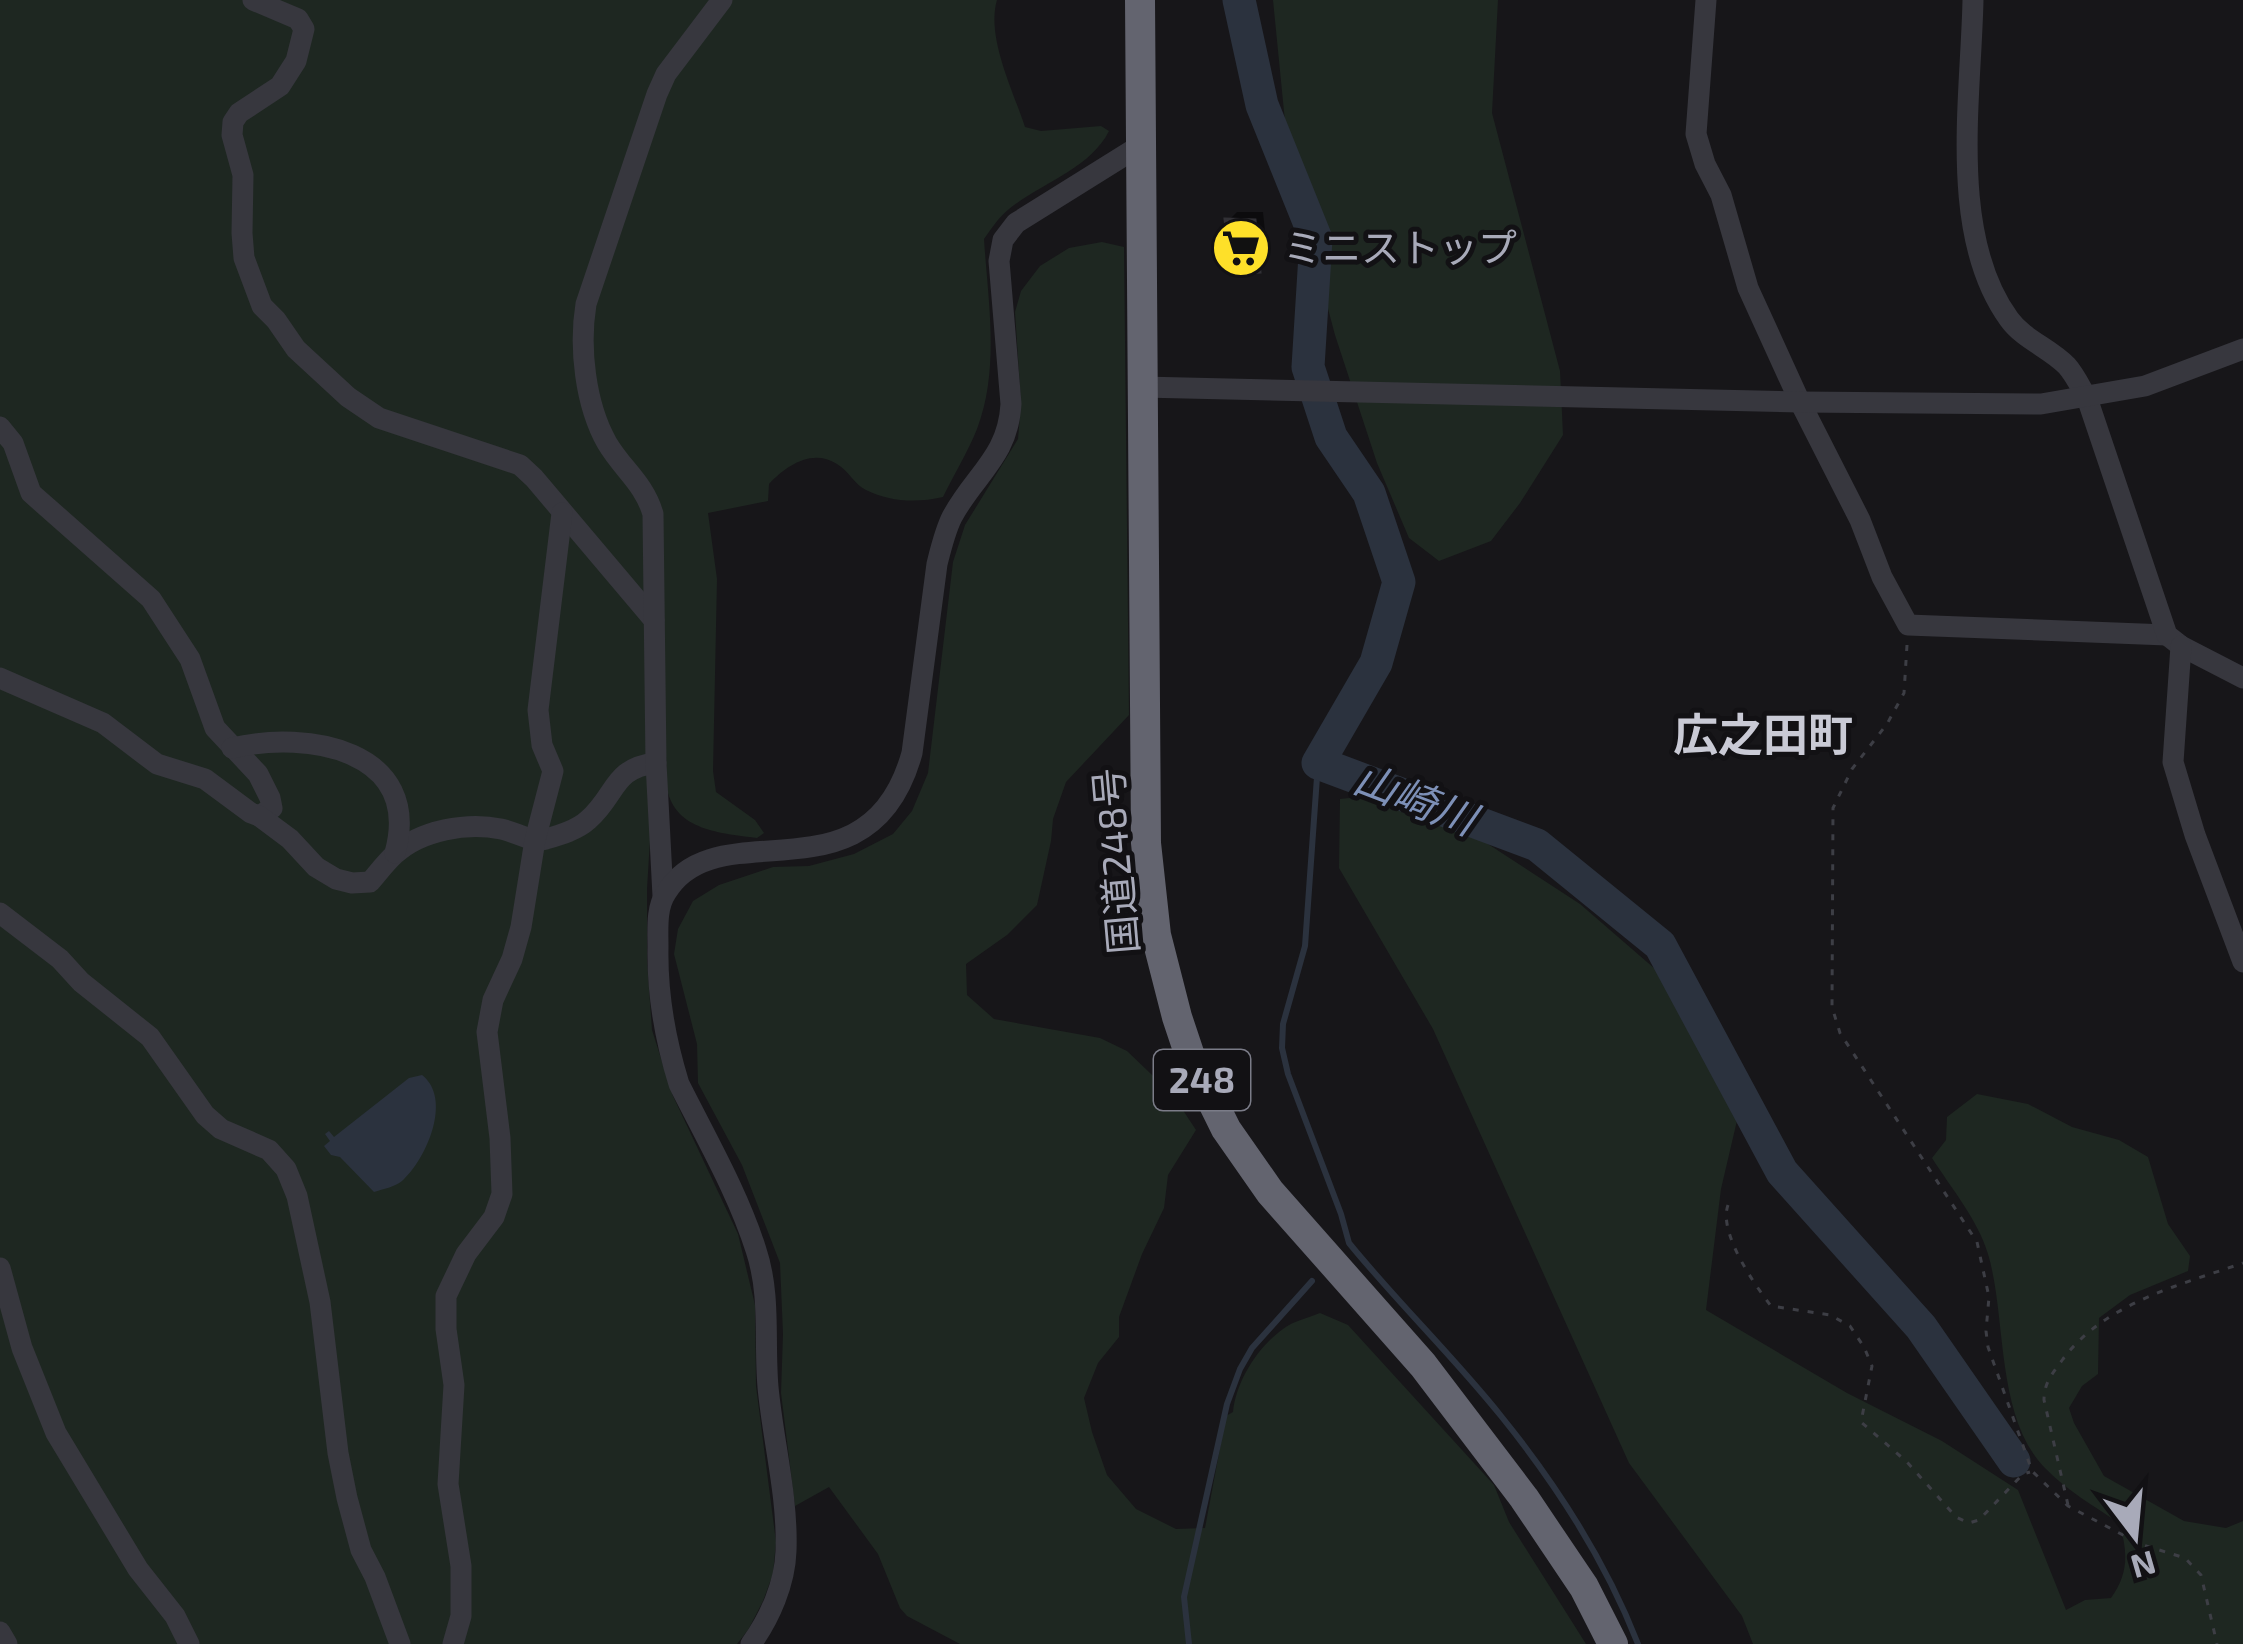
<svg xmlns="http://www.w3.org/2000/svg" width="2243" height="1644" font-family="'Exo 2','Noto Sans JP',sans-serif">
<style>
.green{fill:#1e2721}
.water{fill:#2b323e}
.shadow{fill:#0007}
.lines{fill:none;stroke-linecap:round;stroke-linejoin:round}
.stream{stroke:#2b323e;stroke-width:6}
.river{stroke:#2b323e;stroke-width:33}
.building{fill:#3e3e43;stroke:#313035;stroke-width:3}
.path{stroke:#3d3e45;stroke-width:3;stroke-dasharray:6 9;stroke-linecap:butt}
.minor{stroke:#37373e;stroke-width:21}
.highway{stroke:#63646f;stroke-width:30}
.labels{text-anchor:middle;stroke-width:10;stroke-linejoin:round;paint-order:stroke}
.shield{fill:#121114;stroke:#7b7c88;stroke-width:3}
.shield-label{font-size:36px;font-weight:bold;fill:#a8aab9}
.poi-label{font-size:39px;fill:#a8aab9;stroke:#121114;text-anchor:start}
.street-label{font-size:39px;fill:#a8aab9;stroke:#121114}
.water-label{font-size:42px;font-style:italic;fill:#7d90b7;stroke:#121114}
.quarter-label{font-size:45px;font-weight:bold;fill:#c9cad5;stroke:#121114}
</style>
<rect width="100%" height="100%" fill="#171619"/>
<g class="green">
<polygon points="0,0 717,0 645,106 580,368 647,510 653,791 647,889 647,961 652,1030 673,1096 738,1234 755,1305 756,1386 776,1542 773,1574 763,1601 748,1630 737,1644 0,1644"/>
<path d="M728,0H997C986,37 1013,90 1025,127L1041,131L1101,126L1109,131C1090,169 1041,183 1009,209C999,217 991,229 984,239C988,301 1000,369 977,429C968,452 954,474 943,497C917,503 890,502 866,490C854,484 849,471 837,464C812,448 786,466 769,484L768,501L708,513L717,579L713,771L716,792L755,820L764,833L757,838C721,833 676,831 667,789L659,514L627,462L600,407L591,370L590,310L663,90Z"/>
<polygon points="1273,0 1498,0 1492,113 1560,371 1563,435 1520,503 1491,541 1439,561 1409,538 1377,463 1335,335 1289,162"/>
<path d="M1102,242L1124,247L1129,715L1066,782L1053,819L1051,841L1037,905L1007,935L966,964L967,995L994,1019L1100,1038L1127,1051L1173,1095L1196,1130L1168,1175L1164,1208L1142,1254L1119,1317V1337L1098,1363L1084,1398L1092,1432L1107,1475L1136,1509L1176,1529L1205,1528L1226,1416L1233,1412C1236,1381 1258,1347 1283,1329C1293,1321 1308,1318 1320,1313L1348,1325L1494,1485L1509,1522L1586,1644H960L907,1616L900,1608L878,1554L829,1487L795,1506L781,1393L783,1334L780,1263L742,1165L698,1083L697,1044L674,954L678,929L693,901L719,885L773,867L809,866L854,854L893,834L912,811L928,773L953,562L965,525L1018,439L1021,403L1015,312L1021,291L1040,266L1069,248Z"/>
<path d="M1408,792L1580,904L1662,975L1746,1082L1721,1189L1706,1310L1847,1393L1942,1441L2018,1490L2066,1610L2085,1600L2111,1598C2129,1573 2128,1551 2119,1523C2094,1506 2066,1490 2045,1468C1995,1417 2007,1318 1988,1254C1978,1220 1951,1188 1932,1158L1946,1140L1947,1117L1977,1094L2028,1104L2072,1127L2119,1140L2148,1157L2168,1224L2190,1256L2188,1271L2130,1295L2099,1318L2098,1374L2082,1386L2069,1408L2074,1423L2104,1476L2184,1521L2226,1528L2243,1521V1644H1753L1742,1616L1629,1463L1433,1029L1339,868L1340,799Z"/>
</g>
<path class="water" d="M422,1075C453,1099 426,1160 402,1181C395,1187 383,1189 374,1192L340,1157L331,1155L324,1146L330,1141L325,1134L329,1131L334,1137L409,1078Z"/>
<polygon class="shadow" points="1237,212 1263,212 1268,260 1259,269 1229,220"/>
<g class="lines">
<g class="stream">
<path d="M1318,763L1305,946L1283,1024L1282,1048L1288,1074L1341,1214L1349,1243C1397,1302 1453,1356 1501,1416C1556,1484 1606,1562 1638,1644"/>
<polyline points="1189,1644 1184,1597 1227,1404 1240,1369 1252,1348 1312,1281"/>
</g>
<polyline class="river" points="1239,0 1262,105 1316,239 1308,367 1331,437 1369,493 1399,582 1376,663 1318,763 1537,845 1660,945 1782,1172 1921,1327 2014,1461"/>
</g>
<polygon class="building" points="1225,219 1255,220 1260,272 1231,274"/>
<g class="lines">
<g class="path">
<polyline points="1907,645 1904,693 1887,724 1852,769 1833,808 1832,1007 1840,1033 1977,1242 1989,1297 1986,1331 1988,1347 2032,1471 2068,1506 2140,1544 2185,1558 2201,1575 2217,1644"/>
<path d="M1728,1205C1718,1232 1754,1284 1771,1306L1830,1315L1850,1326L1864,1347L1872,1366L1861,1422L1907,1462L1956,1517L1969,1523L1979,1520L2023,1474L2030,1472"/>
<path d="M2068,1505L2044,1400C2044,1382 2053,1373 2063,1359C2105,1303 2180,1285 2243,1263"/>
</g>
<g class="minor">
<polyline points="253,0 298,19 304,29 296,61 280,86 239,113 233,122 232,135 243,175 242,233 244,258 262,306 276,320 296,349 348,397 379,418 520,465 534,478 654,620"/>
<polyline points="1706,0 1696,134 1705,164 1721,195 1748,288 1800,402 1860,520 1882,577 1908,625 2167,635"/>
<path d="M1973,0C1971,98 1948,235 2009,319C2024,340 2050,348 2067,366C2075,375 2081,388 2087,398L2167,635L2181,646L2243,678"/>
<polyline points="1142,387 1800,402 2041,404 2145,386 2243,349"/>
<polyline points="0,427 13,443 31,493 151,599 190,659 215,728 258,774 270,798 272,808 259,816"/>
<polyline points="2181,646 2173,762 2195,835 2243,962"/>
<path d="M0,678L103,723L157,764L205,779L251,813L259,816L290,839L316,867L336,879L352,883L370,882C378,873 386,862 395,854C421,830 467,822 501,829C517,832 530,843 546,839C560,835 577,830 588,820C617,795 612,768 656,763"/>
<path d="M232,748C308,730 423,750 395,853"/>
<path d="M663,896L656,763L653,514C644,483 623,470 607,443C585,404 579,347 586,304L657,94L666,74L722,0"/>
<polyline points="0,913 60,959 81,982 150,1037 205,1115 221,1129 269,1150 286,1169 297,1196 320,1302 338,1453 347,1498 361,1550 375,1577 400,1644"/>
<polyline points="0,1268 22,1348 56,1433 138,1569 175,1616 189,1644"/>
<polyline points="0,1632 7,1644"/>
<polyline points="453,1644 461,1616 461,1566 448,1484 454,1385 446,1329 446,1296 466,1254 494,1217 502,1194 500,1138 487,1032 493,1000 512,959 521,927 535,840 553,771 542,745 538,710 562,513"/>
<path d="M751,1644C770,1618 785,1583 786,1551C788,1496 773,1441 768,1387C764,1341 771,1295 756,1250C738,1193 706,1138 679,1084C665,1039 657,994 658,947C658,929 656,908 666,893C717,807 869,909 912,753L937,564C941,548 945,531 952,517C975,474 1008,457 1011,404L999,261L1003,240L1016,223L1141,145"/>
</g>
<polyline class="highway" points="1140,0 1146,843 1156,935 1177,1017 1190,1056 1226,1129 1270,1192 1423,1365 1524,1498 1584,1587 1613,1644"/>
</g>
<defs>
<symbol id="supermarket-disc" viewBox="-11 -11 22 22"><circle r="9.5" fill="#fee029" stroke="#121114"/><path d="M-6-5.5h2.5l.6 2H6L4.5 2H-2.5L-4.4-4H-6ZM-1.5 3.2a1.3 1.3 0 1 0 .1 0ZM3 3.2a1.3 1.3 0 1 0 .1 0Z" fill="#111"/></symbol>
</defs>
<g fill-rule="evenodd">
<use href="#supermarket-disc" x="1208" y="215" width="66" height="66"/>
</g>
<g class="labels">
<rect class="shield" x="1154" y="1050" width="96" height="60" rx="9"/>
<g class="shield-label">
<text x="1202" y="1093">248</text>
</g>
<g class="poi-label">
<text x="1283" y="262">ミニストップ</text>
</g>
<g class="street-label">
<text transform="translate(1116 861) rotate(-95)" y="14">国道248号</text>
</g>
<g class="water-label">
<text transform="translate(1415 799) rotate(21)" y="15">山崎川</text>
</g>
<g class="quarter-label">
<text x="1763" y="751">広之田町</text>
</g>
</g>
<g transform="translate(2135 1536) rotate(164)" stroke="#121114" stroke-width="9" paint-order="stroke">
<path d="M0-9L21 45L0 30L-21 45Z" fill="#a8aab9"/>
<text y="-18" font-size="33" font-weight="bold" text-anchor="middle" fill="#a8aab9">N</text>
</g>
</svg>
